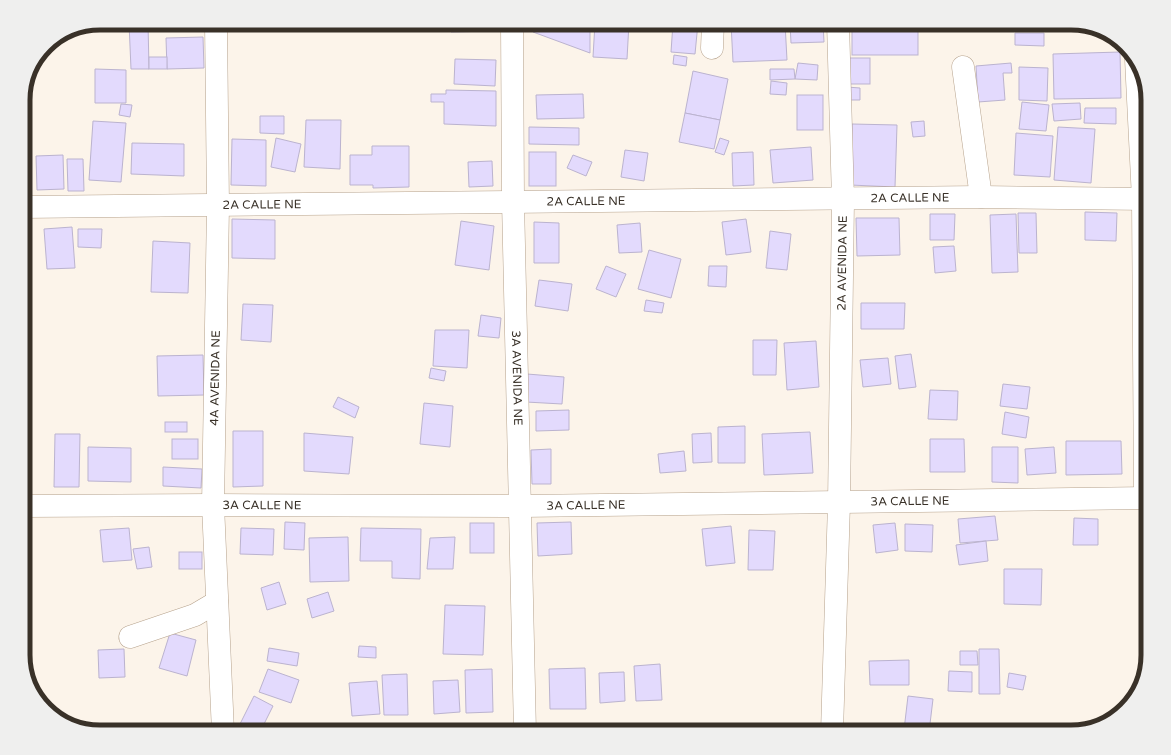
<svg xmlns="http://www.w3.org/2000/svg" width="1171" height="755" font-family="'Varela Round',sans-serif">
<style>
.building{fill:#e3dafd;stroke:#bbb3cf}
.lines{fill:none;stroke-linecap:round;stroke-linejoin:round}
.minor-casing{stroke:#b6a28c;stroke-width:23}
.minor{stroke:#fff;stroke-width:22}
.labels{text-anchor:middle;stroke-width:3;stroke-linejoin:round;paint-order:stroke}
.street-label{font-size:12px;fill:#393128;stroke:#fff}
.rim{fill:none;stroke:#393128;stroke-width:5}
</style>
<rect width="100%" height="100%" fill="#fcf4ea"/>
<g class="building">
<polygon points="129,23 148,23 149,69 131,69"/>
<polygon points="451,23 491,23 492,31 451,32"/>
<polygon points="533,23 590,23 590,53 533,32"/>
<polygon points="595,23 629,23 627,59 593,57"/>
<polygon points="673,23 698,23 695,54 671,52"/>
<polygon points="731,23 785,23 787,60 733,62"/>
<polygon points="790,23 823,23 824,42 791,43"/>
<rect x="852" y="23" width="66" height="32"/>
<polygon points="923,23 943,23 943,27 922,26"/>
<polygon points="1015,23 1046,23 1046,30 1015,29"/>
<polygon points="1015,33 1044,33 1044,46 1015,45"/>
<polygon points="203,37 204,68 167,69 166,38"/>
<polygon points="1120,52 1121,98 1054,99 1053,54"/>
<polygon points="674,55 687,57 686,66 673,64"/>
<rect x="149" y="57" width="18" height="12"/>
<rect x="846" y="58" width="24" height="26"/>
<polygon points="455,59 496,60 495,86 454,84"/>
<polygon points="798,63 818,65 817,80 795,79"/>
<polygon points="1011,63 1012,73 1003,73 1005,100 978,102 976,66"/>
<polygon points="1019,67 1048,68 1047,101 1019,100"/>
<polygon points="95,69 126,70 126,103 95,103"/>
<polygon points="770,69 794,69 795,79 770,80"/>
<polygon points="693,71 728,79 720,120 685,113"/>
<polygon points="771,81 787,83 786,95 770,94"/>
<polygon points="847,87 860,88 860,100 847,100"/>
<polygon points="446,90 496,91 496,126 444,124 444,102 431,102 431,94 446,94"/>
<polygon points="583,94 584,118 537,119 536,95"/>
<rect x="797" y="95" width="26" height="35"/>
<polygon points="1022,102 1049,105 1046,131 1019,129"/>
<polygon points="1080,103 1081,119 1054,121 1052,104"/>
<polygon points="121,104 132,105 130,117 119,115"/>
<polygon points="1085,108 1116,108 1116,124 1084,123"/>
<polygon points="685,113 720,120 714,149 679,142"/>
<polygon points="260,116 284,116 284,134 260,133"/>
<polygon points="306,120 341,120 340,169 304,167"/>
<polygon points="93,121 126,123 121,182 89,180"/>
<polygon points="924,121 925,136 913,137 911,122"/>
<polygon points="852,124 897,125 895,187 850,185"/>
<polygon points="529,127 579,128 579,145 529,144"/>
<polygon points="1058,127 1095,129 1091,183 1054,180"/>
<polygon points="1016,133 1053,136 1050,177 1014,175"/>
<polygon points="276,138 301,144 295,172 271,167"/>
<polygon points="720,138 729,141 724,155 715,152"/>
<polygon points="232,139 266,140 266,186 231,185"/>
<polygon points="132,143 184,144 184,176 131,174"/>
<polygon points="372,146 409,146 409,187 373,188 373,185 350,185 350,155 372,155"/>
<polygon points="811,147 813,180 773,183 770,150"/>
<polygon points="625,150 648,153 644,181 621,177"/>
<rect x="529" y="152" width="27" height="34"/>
<polygon points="753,152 754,185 733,186 732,153"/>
<polygon points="63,155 64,189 37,190 36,156"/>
<polygon points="573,155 592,162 586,176 567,168"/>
<polygon points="67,159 83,159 84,191 68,191"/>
<polygon points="492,161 493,186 469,187 468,162"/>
<polygon points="1085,212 1117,213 1116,241 1085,240"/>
<polygon points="1018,213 1036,213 1037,253 1019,253"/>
<polygon points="930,214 955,214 954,240 930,240"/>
<polygon points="1016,214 1018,272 992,273 990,215"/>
<polygon points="856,218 899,218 900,255 857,256"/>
<polygon points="232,219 275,220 275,259 232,258"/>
<polygon points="746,219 751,252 726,255 722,222"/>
<polygon points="461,221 494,226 489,270 455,265"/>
<polygon points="534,222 559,223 559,263 534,263"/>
<polygon points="640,223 642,252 619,253 617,225"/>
<polygon points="72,227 75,268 47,269 44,229"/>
<polygon points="78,229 102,229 101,248 78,247"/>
<polygon points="770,231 791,234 787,270 766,268"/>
<polygon points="23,235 30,236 28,279 23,279"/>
<polygon points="153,241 190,243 188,293 151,292"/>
<polygon points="954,246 956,271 935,273 933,247"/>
<polygon points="649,250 681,259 671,298 638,289"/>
<polygon points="606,266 626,274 616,297 596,289"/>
<polygon points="709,266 727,266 726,287 708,286"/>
<polygon points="539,280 572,284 568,311 535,306"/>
<polygon points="646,300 664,303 662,313 644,311"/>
<polygon points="861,303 905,303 904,329 861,329"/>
<polygon points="243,304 273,305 271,342 241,340"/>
<polygon points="481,315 501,318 499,338 478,336"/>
<polygon points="435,330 469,330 467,368 433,366"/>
<polygon points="753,340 777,340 776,375 753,375"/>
<polygon points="816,341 819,387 787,390 784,343"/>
<polygon points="911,354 916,387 899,389 895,356"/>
<polygon points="203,355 204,395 158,396 157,356"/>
<polygon points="888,358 891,384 863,387 860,360"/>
<polygon points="431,368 446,371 444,381 429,378"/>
<polygon points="527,374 564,377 562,404 526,402"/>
<polygon points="1003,384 1030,387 1027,409 1000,406"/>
<polygon points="930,390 958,391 957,420 928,419"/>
<polygon points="338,397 359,407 355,418 333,407"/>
<polygon points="424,403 453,406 450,447 420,444"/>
<polygon points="569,410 569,430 536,431 536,411"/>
<polygon points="1005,412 1029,417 1026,438 1002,434"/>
<rect x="165" y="422" width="22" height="10"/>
<polygon points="745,426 745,463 718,463 718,427"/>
<polygon points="233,431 263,431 263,486 233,487"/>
<polygon points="810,432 813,473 764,475 762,434"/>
<polygon points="304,433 353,437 349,474 304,471"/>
<polygon points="711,433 712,462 693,463 692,434"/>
<polygon points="55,434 80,434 79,487 54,487"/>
<rect x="172" y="439" width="26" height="20"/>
<polygon points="930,439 964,439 965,472 930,472"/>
<polygon points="1066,441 1121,441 1122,474 1066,475"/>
<polygon points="88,447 131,448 131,482 88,481"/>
<polygon points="992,447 1018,447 1018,483 992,482"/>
<polygon points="1054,447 1056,473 1027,475 1025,449"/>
<polygon points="551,449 551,484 532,484 531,450"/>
<polygon points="684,451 686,471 660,473 658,454"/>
<polygon points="163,467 202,469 201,488 163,486"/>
<polygon points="995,516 998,540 960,543 958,519"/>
<polygon points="1074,518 1098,519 1098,545 1073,545"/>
<polygon points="285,522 305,523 304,550 284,549"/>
<polygon points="571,522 572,554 538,556 537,523"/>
<rect x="470" y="523" width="24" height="30"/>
<polygon points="895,523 898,550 876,553 873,525"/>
<polygon points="905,524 933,525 932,552 905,551"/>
<polygon points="731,526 735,563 706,566 702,529"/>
<polygon points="129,528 132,560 103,562 100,530"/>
<polygon points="241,528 274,529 273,555 240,554"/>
<polygon points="361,528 421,529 420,579 392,578 392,561 360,561"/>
<polygon points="749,530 775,531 773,570 748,570"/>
<polygon points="348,537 349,581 310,582 309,538"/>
<polygon points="455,537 453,569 427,569 430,538"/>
<polygon points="986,541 988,561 959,565 956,545"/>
<polygon points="149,547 152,567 137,569 133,549"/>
<rect x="179" y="552" width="23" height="17"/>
<polygon points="1004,569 1042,569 1041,605 1004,604"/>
<polygon points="279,582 286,604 267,610 261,588"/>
<polygon points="328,592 334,611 312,618 307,599"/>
<polygon points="445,605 485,606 483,655 443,654"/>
<polygon points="170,633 196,640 187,676 159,668"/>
<polygon points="359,646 376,647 376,658 358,657"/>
<polygon points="269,648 299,653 297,666 267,661"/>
<polygon points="124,649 125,677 99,678 98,650"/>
<polygon points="979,649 999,649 1000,694 979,694"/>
<polygon points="960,651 977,651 978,665 960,665"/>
<polygon points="909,660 909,685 870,685 869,661"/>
<polygon points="660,664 662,700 636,701 634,666"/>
<polygon points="585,668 586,709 550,709 549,669"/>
<polygon points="268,669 299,680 291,703 259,692"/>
<polygon points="492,669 493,712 466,713 465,670"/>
<polygon points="949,671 972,672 972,692 948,691"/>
<polygon points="624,672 625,701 600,703 599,673"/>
<polygon points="1009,673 1026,676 1023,690 1007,687"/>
<polygon points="407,674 408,715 384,715 382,675"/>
<polygon points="458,680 460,712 434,714 433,681"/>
<polygon points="377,681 380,714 352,716 349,683"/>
<polygon points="254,696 273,706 260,732 246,732 238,728"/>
<polygon points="908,696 933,699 929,732 904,730"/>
</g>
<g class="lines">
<defs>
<g id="minor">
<polyline points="216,23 218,206 213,505 223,732"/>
<path id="s1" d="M512,23L513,201L525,732"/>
<polyline points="712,48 713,23"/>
<polyline points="1136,59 1143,199 1145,498"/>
<polyline points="963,67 981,197"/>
<path id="s2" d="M23,207L981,197L1148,199"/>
<path id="s3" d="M23,506L213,505L521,506L1148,498"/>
<polyline points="130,637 195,615 217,602"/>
<path id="s4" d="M832,732L839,503L843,200L838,23"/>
</g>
</defs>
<use href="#minor" class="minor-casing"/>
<use href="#minor" class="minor"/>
</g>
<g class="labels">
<g class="street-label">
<text dy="4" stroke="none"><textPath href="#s2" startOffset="887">2A CALLE NE</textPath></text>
<text dy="4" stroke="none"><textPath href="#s2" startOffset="563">2A CALLE NE</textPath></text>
<text dy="4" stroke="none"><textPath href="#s2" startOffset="239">2A CALLE NE</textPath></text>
<text dy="4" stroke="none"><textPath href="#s4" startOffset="469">2A AVENIDA NE</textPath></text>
<text transform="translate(215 378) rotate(-89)" y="4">4A AVENIDA NE</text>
<text dy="4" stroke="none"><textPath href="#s1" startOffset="355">3A AVENIDA NE</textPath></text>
<text dy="4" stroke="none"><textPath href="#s3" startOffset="887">3A CALLE NE</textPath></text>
<text dy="4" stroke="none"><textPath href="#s3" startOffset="239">3A CALLE NE</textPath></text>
<text dy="4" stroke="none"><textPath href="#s3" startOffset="563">3A CALLE NE</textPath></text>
</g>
</g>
<path d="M0 0H1171V755H0ZM100 30H1071A70 70 0 0 1 1141 100V655A70 70 0 0 1 1071 725H100A70 70 0 0 1 30 655V100A70 70 0 0 1 100 30Z" fill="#efefee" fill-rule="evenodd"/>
<path class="rim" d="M100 30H1071A70 70 0 0 1 1141 100V655A70 70 0 0 1 1071 725H100A70 70 0 0 1 30 655V100A70 70 0 0 1 100 30Z"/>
</svg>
